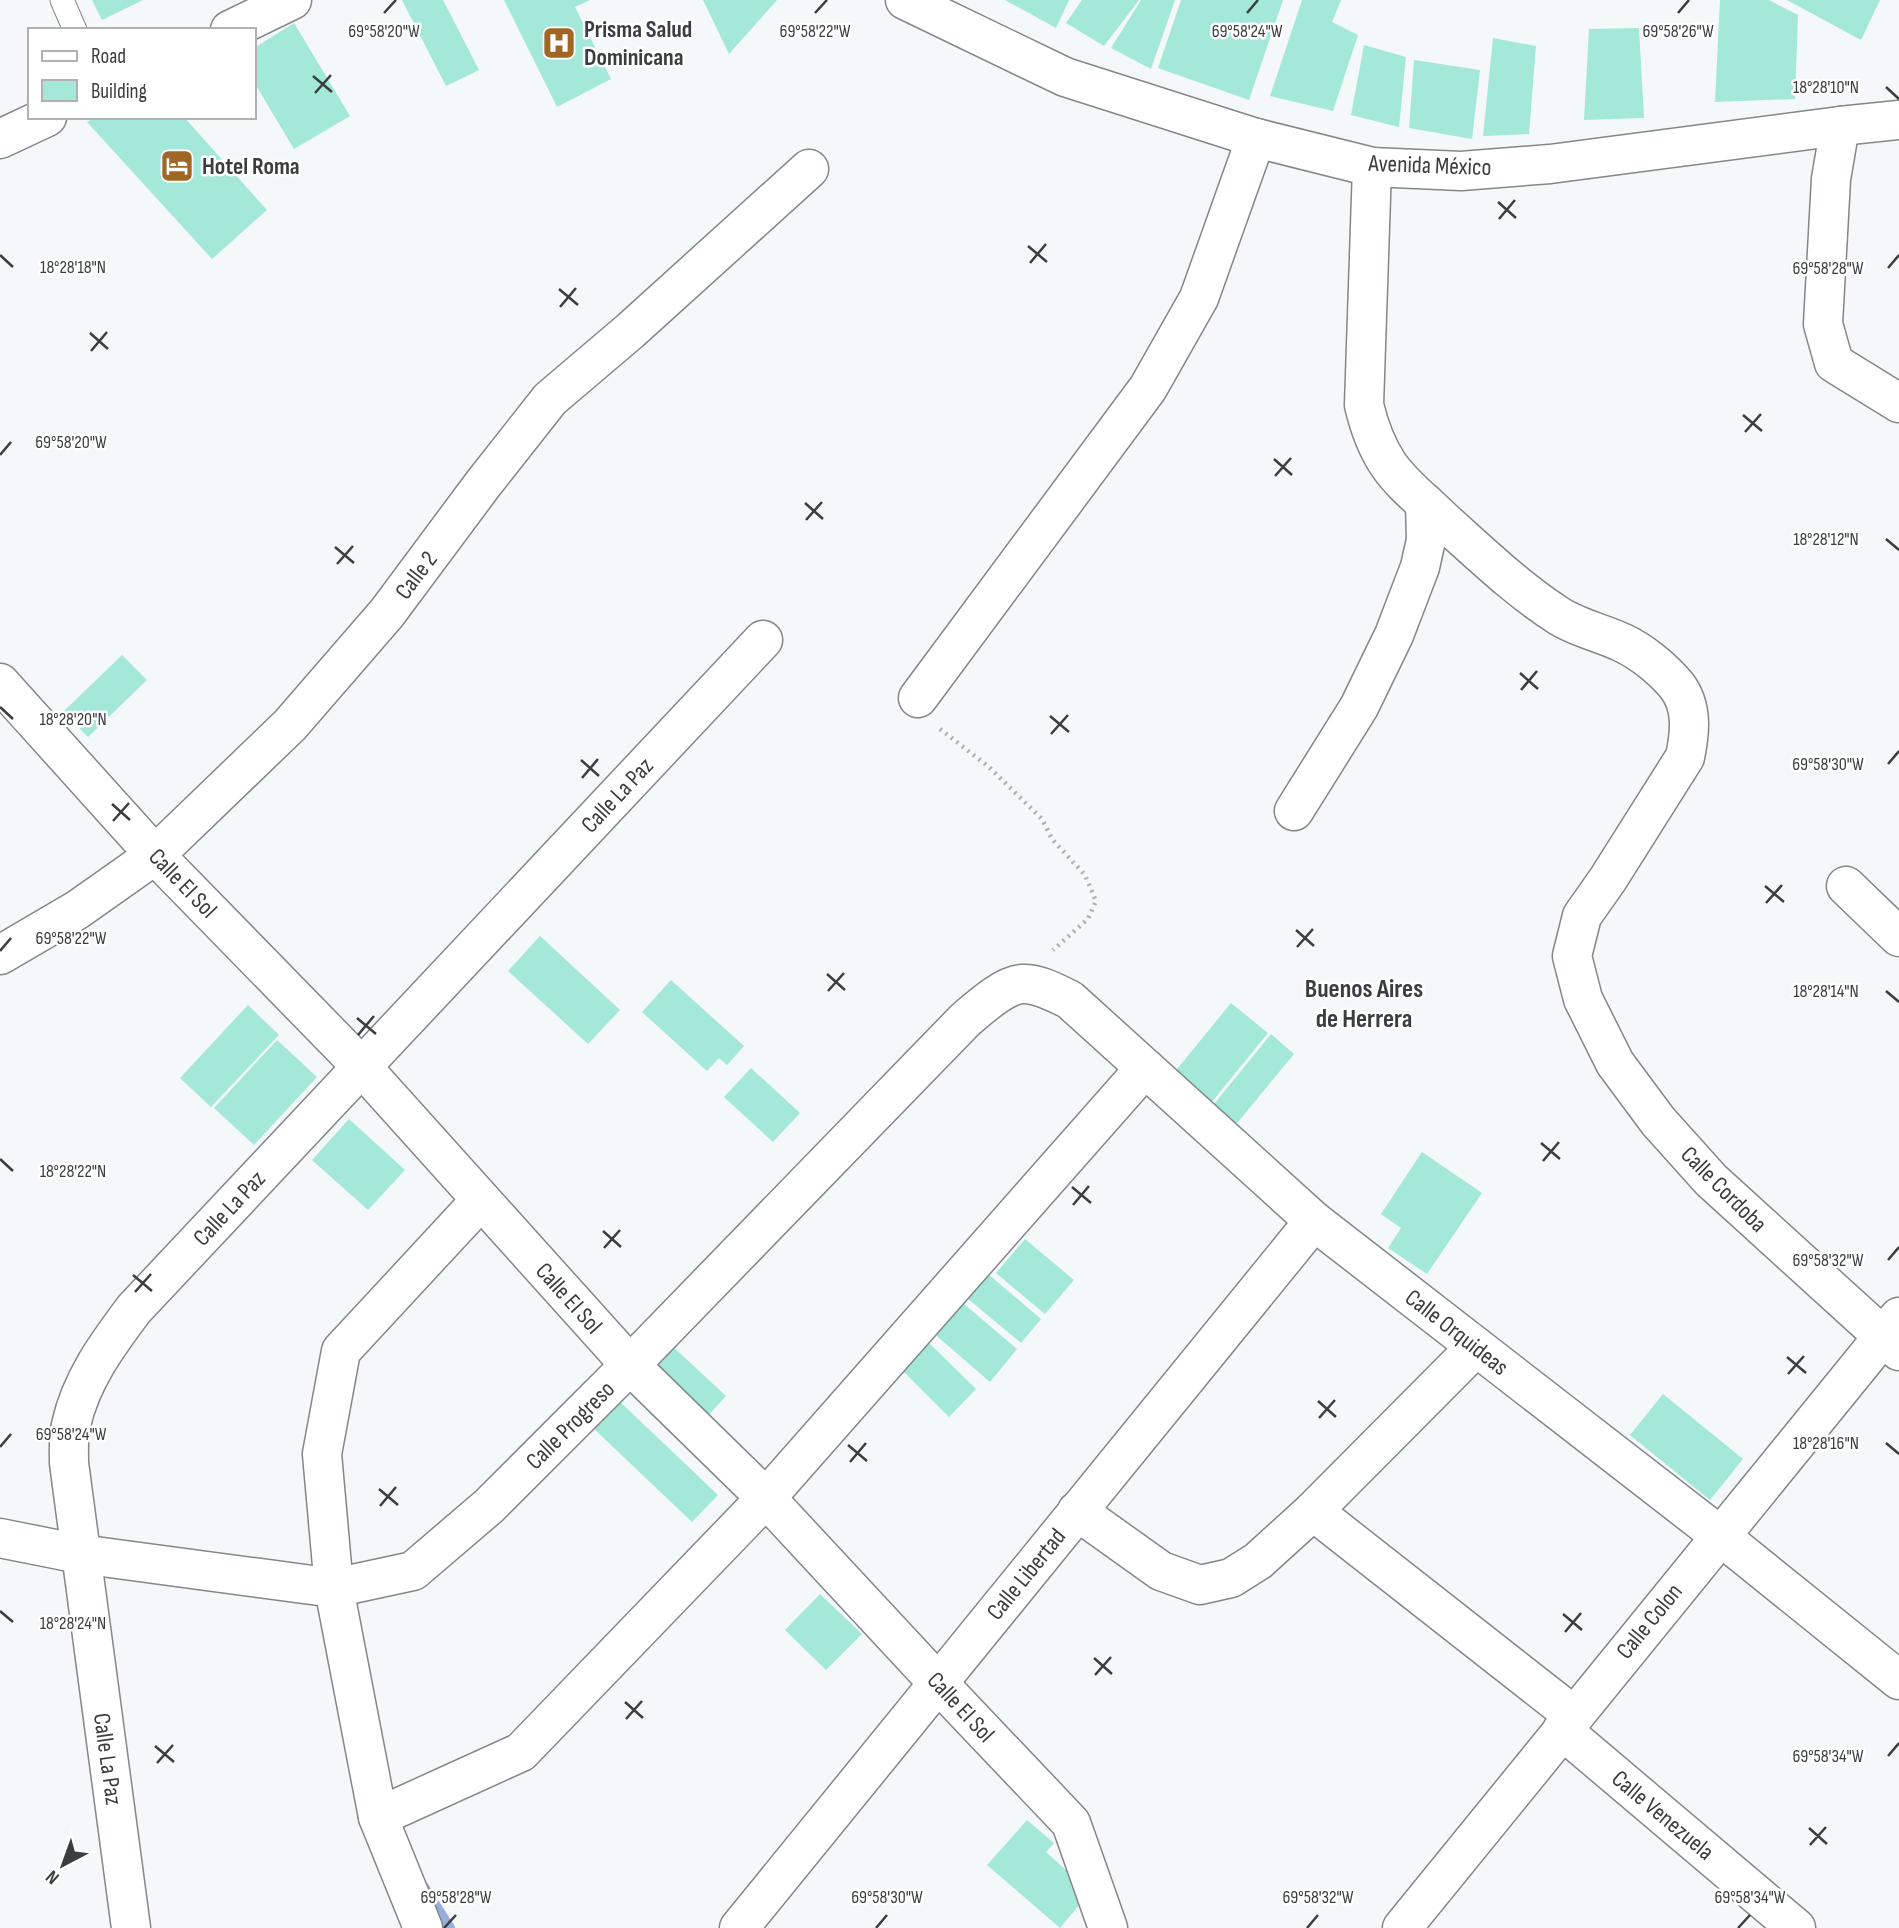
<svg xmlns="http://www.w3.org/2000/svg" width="1899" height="1928" font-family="'Sofia Sans Condensed',sans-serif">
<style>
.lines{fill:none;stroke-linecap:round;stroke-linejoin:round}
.stream{stroke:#98aedc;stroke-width:10}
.building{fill:#a3e8d9}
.service-casing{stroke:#838788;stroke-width:25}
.minor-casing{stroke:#838788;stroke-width:41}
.tertiary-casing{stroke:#838788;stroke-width:41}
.secondary-casing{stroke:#838788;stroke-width:41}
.path{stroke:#abaeaf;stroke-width:4.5;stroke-dasharray:2 5;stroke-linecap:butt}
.service{stroke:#fff;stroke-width:23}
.minor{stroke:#fff;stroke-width:38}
.tertiary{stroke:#fff;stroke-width:38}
.secondary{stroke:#fff;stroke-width:38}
.ticks{fill:none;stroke:#3c3d3e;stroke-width:2.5}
.labels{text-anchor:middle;stroke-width:5;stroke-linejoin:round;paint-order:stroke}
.poi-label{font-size:24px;font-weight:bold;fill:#3c3d3e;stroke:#fff;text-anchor:start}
.street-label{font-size:24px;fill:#3c3d3e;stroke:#fff}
.neighbourhood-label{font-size:26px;font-weight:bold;fill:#3c3d3e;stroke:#fff}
.ticks-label{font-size:18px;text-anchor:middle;fill:#3c3d3e;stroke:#fff;stroke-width:5;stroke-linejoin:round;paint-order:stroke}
</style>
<rect width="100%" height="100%" fill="#f4f8f9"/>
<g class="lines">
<polyline class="stream" points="424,1887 450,1928"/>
</g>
<g class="building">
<polygon points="92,0 143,0 102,20"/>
<polygon points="402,0 443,0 479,70 446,86"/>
<polygon points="504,0 590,0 575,7 611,79 557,107"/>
<polygon points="703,0 777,0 729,54"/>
<polygon points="1005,0 1069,0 1056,28"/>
<polygon points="1082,0 1139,0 1104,46 1066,23"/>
<polygon points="1141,0 1175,0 1151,69 1111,48"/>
<polygon points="1181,0 1283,0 1249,100 1158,68"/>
<polygon points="1302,0 1341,0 1332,22 1358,35 1333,111 1270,96"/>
<polygon points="1720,0 1769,0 1798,15 1795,99 1715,102"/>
<polygon points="1787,0 1880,0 1861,40"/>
<polygon points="294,23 350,116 294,149 254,82 254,48"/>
<polygon points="1639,28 1644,118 1584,120 1589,29"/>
<polygon points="1493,38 1536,46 1529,134 1483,136"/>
<polygon points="1364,45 1406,57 1399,127 1351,115"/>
<polygon points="1414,60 1480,70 1472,139 1409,128"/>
<polygon points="96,117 184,117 267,210 212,259 87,122"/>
<polygon points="122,655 147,680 88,737 63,712"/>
<polygon points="540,936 620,1010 588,1044 508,971"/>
<polygon points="671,980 744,1046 727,1065 719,1058 707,1071 642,1012"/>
<polygon points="1231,1003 1268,1033 1206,1109 1169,1079"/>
<polygon points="248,1005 279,1035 211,1107 180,1078"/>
<polygon points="1271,1034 1294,1054 1233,1128 1210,1109"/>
<polygon points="277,1040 317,1077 254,1145 214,1108"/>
<polygon points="751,1068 800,1113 773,1142 724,1097"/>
<polygon points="349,1119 405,1170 368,1210 312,1160"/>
<polygon points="1422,1152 1482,1193 1427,1274 1388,1248 1401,1228 1381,1214"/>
<polygon points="1025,1239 1074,1280 1045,1314 996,1273"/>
<polygon points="987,1273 1041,1319 1021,1343 967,1298"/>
<polygon points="958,1299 1017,1349 990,1382 931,1331"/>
<polygon points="925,1339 976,1389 949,1417 898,1366"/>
<polygon points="670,1344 726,1396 705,1419 649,1368"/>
<polygon points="1663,1394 1743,1459 1710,1500 1630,1435"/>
<polygon points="617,1399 718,1495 692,1522 591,1426"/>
<polygon points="820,1594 862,1634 826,1670 785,1630"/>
<polygon points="1027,1820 1054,1843 1046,1852 1077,1880 1071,1887 1084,1899 1060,1928 987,1865"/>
</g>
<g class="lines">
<defs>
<polyline id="service" points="62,0 75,30"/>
<g id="minor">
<polyline points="1840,126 1831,179 1823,324 1834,363 1899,403"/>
<path d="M1372,167L1364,405C1369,426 1376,446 1388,464C1402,485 1426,503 1444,521C1481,554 1517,589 1559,616C1578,628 1602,633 1623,643C1642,652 1663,669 1677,686C1693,707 1690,733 1685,757L1608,879L1582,916L1572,956L1583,999L1615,1063L1658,1121L1711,1180L1899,1351"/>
<polyline points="0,683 155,855 361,1066 630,1365 766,1498 938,1683 1071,1823 1108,1928"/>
<polyline points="918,698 1148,388 1199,298 1256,138"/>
<polyline points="1294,811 1359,707 1394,635 1420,567 1426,540 1425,503"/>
<polyline points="1846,886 1899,937"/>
<polyline points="0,955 77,910 155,855 290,725 387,613 483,484 550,399 630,331 809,169"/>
<polyline points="1077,1511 1161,1571 1200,1585 1231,1578 1258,1561 1313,1511 1476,1347"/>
<polyline points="1313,1511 1573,1715"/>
<path d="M0,1538L80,1554L334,1588L413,1571L489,1506L630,1365L965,1020C979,1008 1004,985 1022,984C1038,983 1056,993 1070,1000L1314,1221L1719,1535L1899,1680"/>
<polyline points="1562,1730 1796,1928"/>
<polyline points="378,1817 521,1752 766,1498 1145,1068"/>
<path d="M131,1928L69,1463C69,1451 68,1437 71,1425C81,1380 107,1345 134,1309L763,640"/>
<polyline points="423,1928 378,1817 334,1588 322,1454 341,1351 481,1200"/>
<polyline points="739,1928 1314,1221"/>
<polyline points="1402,1928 1899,1317"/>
</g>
<polyline id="tertiary" points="905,0 1065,77 1256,138 1372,167 1461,171 1550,164 1840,126 1899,120"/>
<g id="secondary">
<polyline points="230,30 292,0"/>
<polyline points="0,139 47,117"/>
</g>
</defs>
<use href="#service" class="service-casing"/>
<use href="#minor" class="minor-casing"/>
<use href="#tertiary" class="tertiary-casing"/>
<use href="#secondary" class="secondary-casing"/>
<polyline class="path" points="940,729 989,767 1042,819 1052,839 1085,875 1096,901 1088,919 1053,950"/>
<use href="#service" class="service"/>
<use href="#minor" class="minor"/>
<use href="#tertiary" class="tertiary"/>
<use href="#secondary" class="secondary"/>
</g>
<path class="ticks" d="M384,13L396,0M815,13L827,0M1247,13L1258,0M1678,13L1689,0M313,76L332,92M1886,87L1899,99M315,93L331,75M1498,202L1516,218M1499,219L1515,200M1028,246L1047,262M0,255L13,267M1030,263L1046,244M1888,268L1899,255M559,289L578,305M560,307L576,288M90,333L108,349M91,351L107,332M1743,415L1762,431M1745,432L1761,414M0,455L11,442M1274,459L1292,475M1275,476L1291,458M805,503L823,519M806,520L822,502M1886,539L1899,550M335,547L354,563M337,564L353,546M1520,673L1538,689M1521,690L1537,671M0,707L13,719M1050,716L1069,732M1051,734L1068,715M581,760L599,776M1888,764L1899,751M582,778L598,759M112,804L130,820M113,821L129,803M1765,886L1784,902M1766,903L1782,885M1296,930L1314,946M1297,947L1313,929M0,951L11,938M827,974L845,990M828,991L844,973M1886,991L1899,1002M357,1018L376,1034M358,1035L374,1016M1541,1143L1560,1159M0,1159L13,1171M1543,1161L1559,1142M1072,1187L1091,1203M1073,1205L1089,1186M603,1231L621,1247M604,1248L620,1230M1888,1260L1899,1247M133,1275L152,1291M135,1292L151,1274M1787,1357L1806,1373M1788,1374L1804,1356M1318,1401L1336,1417M1319,1418L1335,1400M1886,1443L1899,1454M848,1445L867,1461M0,1447L11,1434M850,1462L866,1443M379,1489L398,1505M380,1506L396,1487M0,1611L13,1622M1563,1614L1582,1630M1565,1632L1581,1613M1094,1658L1112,1674M1095,1675L1111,1657M625,1702L643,1718M626,1719L642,1701M155,1746L174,1762M1888,1756L1899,1743M157,1763L173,1745M1809,1828L1827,1844M1810,1845L1826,1827M444,1928L456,1915M876,1928L887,1915M1307,1928L1318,1915M1738,1928L1750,1915"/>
<defs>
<symbol id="hospital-square" viewBox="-11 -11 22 22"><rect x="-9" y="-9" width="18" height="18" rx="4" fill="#9f6723" stroke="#fff"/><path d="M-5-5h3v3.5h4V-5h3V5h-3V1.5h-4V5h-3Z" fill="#fff"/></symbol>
<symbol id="hotel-square" viewBox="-11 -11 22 22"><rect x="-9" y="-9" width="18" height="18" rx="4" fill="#9f6723" stroke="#fff"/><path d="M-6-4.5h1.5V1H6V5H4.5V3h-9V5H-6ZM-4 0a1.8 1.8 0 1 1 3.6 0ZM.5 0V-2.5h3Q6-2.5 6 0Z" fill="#fff"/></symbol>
</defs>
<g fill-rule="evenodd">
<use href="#hospital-square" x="540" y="24" width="38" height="38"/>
<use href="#hotel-square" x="158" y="147" width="38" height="38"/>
</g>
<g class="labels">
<g class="poi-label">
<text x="584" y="37">Prisma Salud<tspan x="584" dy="28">Dominicana</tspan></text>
<text x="202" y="174">Hotel Roma</text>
</g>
<g class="street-label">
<text transform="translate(1430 165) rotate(2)" y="8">Avenida México</text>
<text transform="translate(416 575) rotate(-53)" y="8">Calle 2</text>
<text transform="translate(617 795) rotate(-47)" y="8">Calle La Paz</text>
<text transform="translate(183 883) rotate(46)" y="8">Calle El Sol</text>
<text transform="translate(1724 1189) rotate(45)" y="8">Calle Cordoba</text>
<text transform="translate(229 1208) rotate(-47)" y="8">Calle La Paz</text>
<text transform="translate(569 1298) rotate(48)" y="8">Calle El Sol</text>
<text transform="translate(1457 1332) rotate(38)" y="8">Calle Orquideas</text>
<text transform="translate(570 1425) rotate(-45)" y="8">Calle Progreso</text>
<text transform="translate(1026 1574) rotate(-51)" y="8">Calle Libertad</text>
<text transform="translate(1649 1621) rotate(-51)" y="8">Calle Colon</text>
<text transform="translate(961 1707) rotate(47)" y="8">Calle El Sol</text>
<text transform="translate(108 1759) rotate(82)" y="8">Calle La Paz</text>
<text transform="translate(1663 1815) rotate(40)" y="8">Calle Venezuela</text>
</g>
<g class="neighbourhood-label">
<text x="1364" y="997">Buenos Aires<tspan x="1364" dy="30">de Herrera</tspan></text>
</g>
</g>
<g class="ticks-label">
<text x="384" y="37">69°58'20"W</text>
<text x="815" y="37">69°58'22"W</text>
<text x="1247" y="37">69°58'24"W</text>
<text x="1678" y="37">69°58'26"W</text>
<text x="1826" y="93">18°28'10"N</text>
<text x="73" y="273">18°28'18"N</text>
<text x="1828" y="274">69°58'28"W</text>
<text x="71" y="448">69°58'20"W</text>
<text x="1826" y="545">18°28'12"N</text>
<text x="73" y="725">18°28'20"N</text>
<text x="1828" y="770">69°58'30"W</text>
<text x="71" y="944">69°58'22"W</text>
<text x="1826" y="997">18°28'14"N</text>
<text x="73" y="1177">18°28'22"N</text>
<text x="1828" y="1266">69°58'32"W</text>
<text x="71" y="1440">69°58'24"W</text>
<text x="1826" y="1449">18°28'16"N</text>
<text x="73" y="1629">18°28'24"N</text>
<text x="1828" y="1762">69°58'34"W</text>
<text x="456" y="1903">69°58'28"W</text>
<text x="887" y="1903">69°58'30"W</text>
<text x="1318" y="1903">69°58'32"W</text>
<text x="1750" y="1903">69°58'34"W</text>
</g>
<rect x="28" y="28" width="228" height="91" fill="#ffffff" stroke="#b1b1b2" stroke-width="2"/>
<rect x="42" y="51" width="35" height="10" fill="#ffffff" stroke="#b1b1b2" stroke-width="2"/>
<text x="91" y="63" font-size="21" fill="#3c3d3e">Road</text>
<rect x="42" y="80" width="35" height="21" fill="#a3e8d9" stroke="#b1b1b2" stroke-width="2"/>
<text x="91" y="98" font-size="21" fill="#3c3d3e">Building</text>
<g transform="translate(63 1865) rotate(221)" stroke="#ffffff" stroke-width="5" paint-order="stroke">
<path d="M0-5L12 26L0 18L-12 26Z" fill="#3c3d3e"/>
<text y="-10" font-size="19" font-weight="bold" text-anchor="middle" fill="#3c3d3e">N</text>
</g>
</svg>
